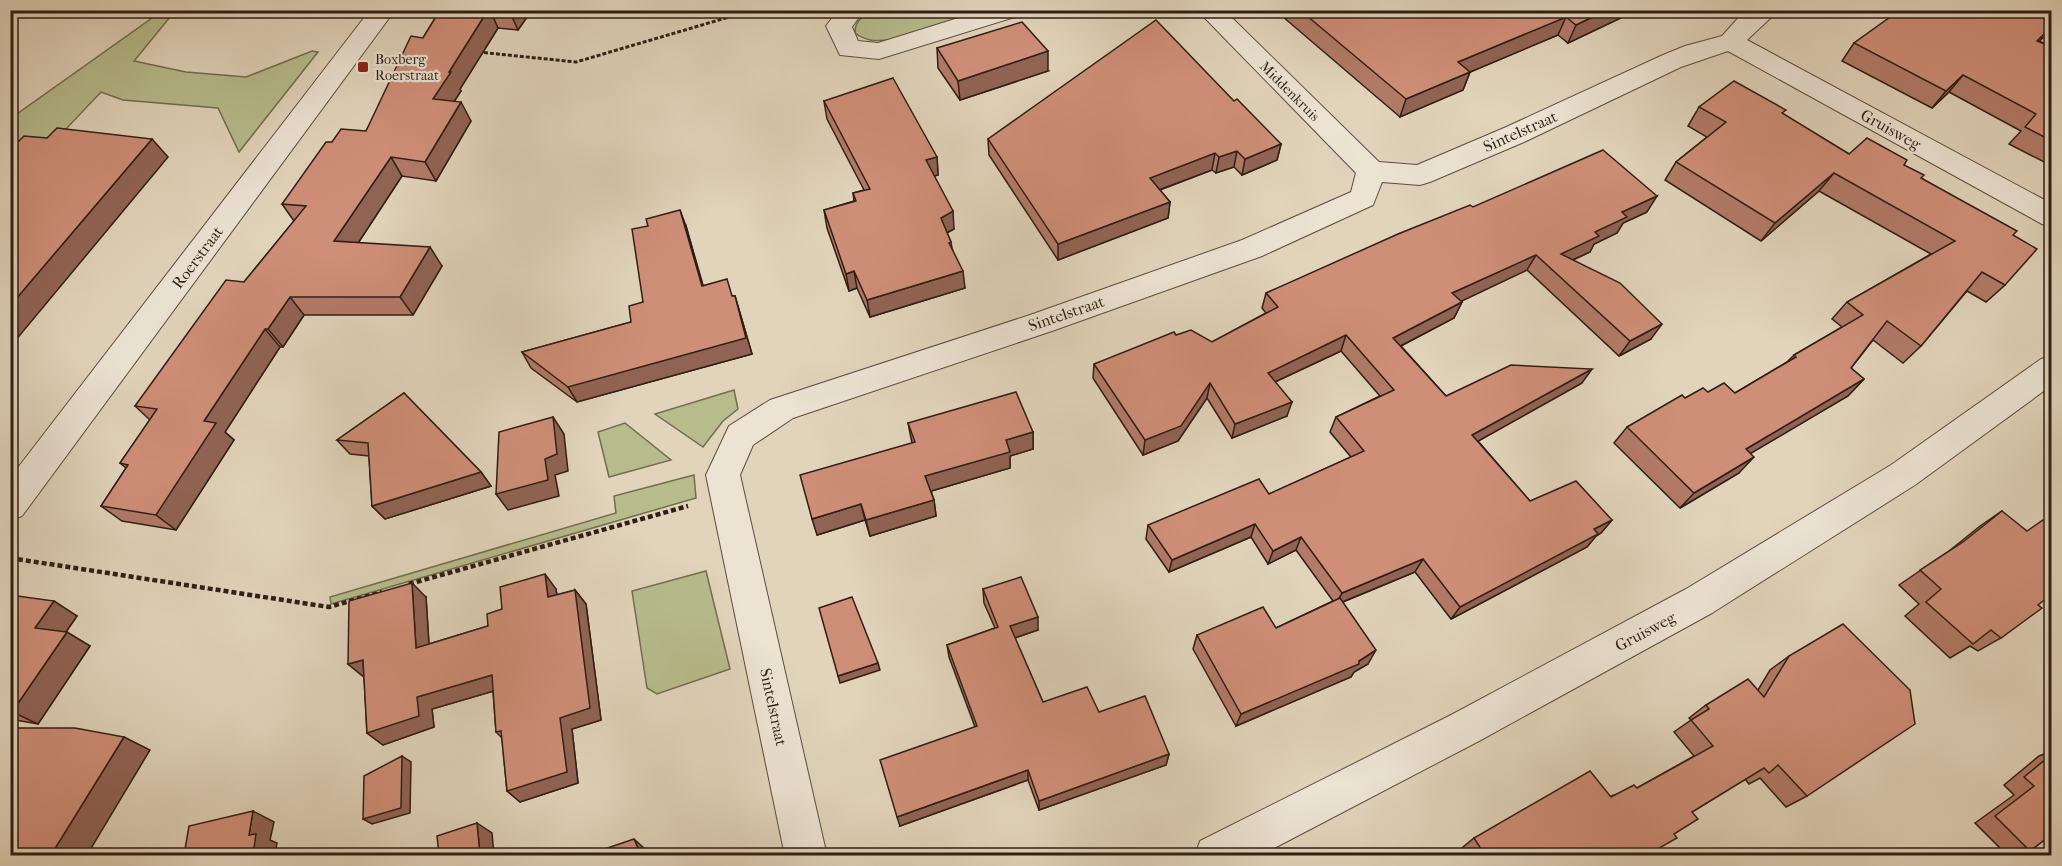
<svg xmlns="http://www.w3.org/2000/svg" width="2062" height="866" font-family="'IM FELL French Canon',serif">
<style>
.green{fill:#b7bc8d;stroke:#736d50;stroke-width:1.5}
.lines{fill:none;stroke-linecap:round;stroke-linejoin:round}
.street-casing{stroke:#5c4c3e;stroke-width:2}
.path-far1{stroke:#2f1e14;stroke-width:3;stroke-dasharray:4 2;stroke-linecap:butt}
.path{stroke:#2f1e14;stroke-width:4.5;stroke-dasharray:5 3;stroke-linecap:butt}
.street{fill:#ece3d3;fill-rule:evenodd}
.wall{fill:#b27a67;stroke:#2f1e14;stroke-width:1.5}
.shaded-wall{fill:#916354;stroke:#2f1e14;stroke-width:1.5}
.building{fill:#cf8e78;stroke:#2f1e14;stroke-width:1.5}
.poi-dot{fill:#8f2418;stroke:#ece3d3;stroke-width:2}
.labels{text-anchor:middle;stroke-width:4.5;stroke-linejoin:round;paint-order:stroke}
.far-poi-label{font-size:14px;fill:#2f1e14;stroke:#ece3d3;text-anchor:start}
.far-street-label{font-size:14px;fill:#2f1e14;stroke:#ece3d3}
.street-label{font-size:16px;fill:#2f1e14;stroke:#ece3d3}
</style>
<rect width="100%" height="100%" fill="#e1d4bb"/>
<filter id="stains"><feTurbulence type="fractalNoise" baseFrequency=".00333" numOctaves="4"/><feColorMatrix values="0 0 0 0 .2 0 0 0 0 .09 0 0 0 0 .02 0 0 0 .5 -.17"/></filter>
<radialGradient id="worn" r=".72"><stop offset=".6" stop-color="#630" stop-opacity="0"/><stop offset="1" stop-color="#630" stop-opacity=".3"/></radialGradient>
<g class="green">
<polygon points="162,11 175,11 134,61 186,72 246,77 312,51 318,52 239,152 218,108 123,100 101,92 11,187 10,119"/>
<path d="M879,11H983L890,40C876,41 867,42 855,33C855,17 866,15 879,11Z"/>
<polygon points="734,390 738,409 723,421 703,447 655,414"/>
<polygon points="625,423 671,460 609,477 598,432"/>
<polygon points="694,475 696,498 331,604 330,597 616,513 614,496"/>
<polygon points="706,571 730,669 657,694 647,688 632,591"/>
</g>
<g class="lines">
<defs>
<g id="street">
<polygon points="370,10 395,10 22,516 10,520 10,478"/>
<polygon points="838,10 864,10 852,27 858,41 878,43 984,10 1024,10 1021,15 879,59 840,55 826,26"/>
<polygon points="1197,10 1224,10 1379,162 1417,165 1504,128 1663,55 1685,46 1722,36 1740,16 1749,10 1779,10 1747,40 2052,204 2052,227 2042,224 1728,51 1681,67 1524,142 1430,182 1420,185 1382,182 1373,205 1262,256 1052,331 793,418 753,445 740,475 827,856 785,856 706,475 729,426 770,400 1030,315 1242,240 1351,192 1356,173"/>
<polygon points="2052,356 2052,385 1915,485 1712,613 1479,741 1259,856 1195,856 1200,841 1451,715 1686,589 1891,465 2041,359"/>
</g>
</defs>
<use href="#street" class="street-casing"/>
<polyline class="path-far1" points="478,52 576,62 753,10"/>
<g class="path">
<polyline points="10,558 329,607 382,592"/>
<polyline points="409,584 688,506"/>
</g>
<use href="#street" class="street"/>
</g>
<g class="wall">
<polygon points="440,10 532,10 518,30 498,28 460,89 461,91 454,102 471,121 436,181 402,176 358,243 442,266 413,315 304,315 283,347 280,347 225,432 234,440 176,530 122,521 101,506 126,468 120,463 150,420 135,406 244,282 294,221 282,204 332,142 366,131 423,38"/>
<polygon points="1275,10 1629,10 1627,15 1568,43 1558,35 1470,72 1463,90 1400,117"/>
<polygon points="2052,10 2052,29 2039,41 2052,47 2052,166 2009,144 2021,131 1949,92 1932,108 1842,61 1854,43"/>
<polygon points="937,48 1048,71 960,100 938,68"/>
<polygon points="824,101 937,157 938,175 934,176 954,229 947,233 951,242 952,248 965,288 870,317 857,288 849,291 827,228 824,210 854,201 853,193 864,190 827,119"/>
<polygon points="1234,101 1281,144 1277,160 1242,175 1234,167 1216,173 1212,170 1160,190 1170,202 1168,218 1058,260 989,155 988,139"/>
<polygon points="1699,107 1783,114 1849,154 1904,165 1921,178 2013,235 2005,285 1986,302 1967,291 1921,346 1903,363 1873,340 1851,368 1864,379 1848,396 1750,453 1739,473 1680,508 1614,443 1627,427 1685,398 1708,392 1735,393 1787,362 1794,355 1842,327 1832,319 1847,302 1931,254 1819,191 1761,241 1665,180 1676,162 1707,137 1688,126"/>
<polygon points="1473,207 1647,212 1623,223 1617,233 1594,244 1590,252 1573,260 1651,339 1619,356 1527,270 1461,301 1462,302 1454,318 1401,346 1446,396 1582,383 1478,441 1530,501 1612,520 1601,533 1596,536 1587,547 1451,619 1415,572 1343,602 1368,664 1354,672 1351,677 1236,726 1193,649 1197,635 1276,628 1333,601 1296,550 1268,564 1251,537 1169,572 1146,539 1148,525 1269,494 1351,457 1330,432 1336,417 1380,396 1341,351 1275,382 1287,416 1232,438 1207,398 1178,441 1143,455 1093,378 1094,364 1176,335 1212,342 1266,313 1262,308 1266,293"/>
<polygon points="686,226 703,285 733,296 735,296 752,354 577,402 531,368 522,352 631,322"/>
<polygon points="404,393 481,472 491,486 385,519 372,506 369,456 350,454 337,440"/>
<polygon points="908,423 1033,432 1033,449 1010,456 1010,468 931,491 934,500 936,516 870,536 865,520 817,535 912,443"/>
<polygon points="2002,511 2038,605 2001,638 1978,651 1970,646 1950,658 1905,616 1919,604 1899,585 1949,551 1980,526"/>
<polygon points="556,589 557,595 575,590 586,604 601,720 572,729 578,783 520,802 507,791 502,738 496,732 493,691 432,709 434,727 383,745 367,733 364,677 348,664 426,597 429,644 488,626 502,609"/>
<polygon points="983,589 1038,630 1015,638 1043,702 1099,712 1169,754 1166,765 1039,810 1028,780 900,826 975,727 949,657 947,645 995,628 984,603"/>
<polygon points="10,595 77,616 66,632 90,646 38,724 10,719"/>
<polygon points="1789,656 1807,796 1786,807 1760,778 1749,784 1745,779 1692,812 1674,834 1647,855 1467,855 1462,848 1474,838 1637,788 1694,756 1674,732 1691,720 1689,718 1706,705 1758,690 1770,670"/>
<polygon points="2052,751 2052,834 2030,851 2017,855 2007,855 1975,823 2014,795 2004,785 2039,756"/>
</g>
<g class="shaded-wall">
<polygon points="488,10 490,10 498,28 460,89 461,91 443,118 433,99 449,72"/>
<polygon points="509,10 532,10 518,30"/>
<polygon points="1607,10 1629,10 1627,15 1568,43 1576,25"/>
<polygon points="1566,17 1558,35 1451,80 1458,62"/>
<polygon points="2052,26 2052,29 2022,58 2037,41"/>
<polygon points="1048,51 1048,71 960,100 958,81"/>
<polygon points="1470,72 1463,90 1400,117 1406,99"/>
<polygon points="1963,75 1949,92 1932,108 1946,91"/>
<polygon points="461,102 471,121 436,181 425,162"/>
<polygon points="152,139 168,157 10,347 10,306"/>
<polygon points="1281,144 1277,160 1242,175 1245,159"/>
<polygon points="1237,151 1234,167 1216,173 1219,157"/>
<polygon points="1215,153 1212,170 1148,194 1150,178"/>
<polygon points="391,157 402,176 347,260 334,241"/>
<polygon points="937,157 938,175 928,178 926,160"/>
<polygon points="1834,173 1819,191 1761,241 1775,223"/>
<polygon points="1657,196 1647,212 1623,223 1617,233 1594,244 1590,252 1552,269 1561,254 1595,232 1622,212"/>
<polygon points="1170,202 1168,218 1058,260 1058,244"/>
<polygon points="680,210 686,226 707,302 702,286"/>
<polygon points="953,211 954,229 942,235 941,218"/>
<polygon points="430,247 442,266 413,315 400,297"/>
<polygon points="1536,255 1527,270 1445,309 1452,293"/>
<polygon points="854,271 857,288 849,291 846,274"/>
<polygon points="963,271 965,288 870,317 867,300"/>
<polygon points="735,296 752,354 577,402 568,387"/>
<polygon points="290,297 304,315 283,347 268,329"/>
<polygon points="1462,302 1454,318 1387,353 1393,338"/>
<polygon points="1662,324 1651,339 1619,356 1630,341"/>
<polygon points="265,329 280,347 225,432 234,440 176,530 156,515 204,421"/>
<polygon points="1346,335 1341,351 1264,387 1268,373"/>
<polygon points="1592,369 1582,383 1464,449 1472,435"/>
<polygon points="1864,379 1848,396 1731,465 1746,449"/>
<polygon points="1210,383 1207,398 1178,441 1143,455 1145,440"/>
<polygon points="1292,402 1287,416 1232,438 1235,424"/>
<polygon points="553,417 564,434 568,471 555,475 559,496 508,510 496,494"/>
<polygon points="1033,432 1033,449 1010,456 1010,468 928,492 925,476 1006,440"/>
<polygon points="1754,457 1739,473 1680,508 1694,493"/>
<polygon points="481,472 491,486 385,519 372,506"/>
<polygon points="934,500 936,516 870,536 866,520"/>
<polygon points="861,504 865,520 817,535 812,519"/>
<polygon points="1612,520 1601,533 1596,536 1587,547 1451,619 1460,607 1594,529"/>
<polygon points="1255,524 1251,537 1169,572 1172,560"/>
<polygon points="1301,537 1296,550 1268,564 1273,551"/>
<polygon points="1423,559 1415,572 1335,605 1342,593"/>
<polygon points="545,574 556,589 559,611 548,597"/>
<polygon points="412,583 426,597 430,661 416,648"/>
<polygon points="575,590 586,604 601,720 572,729 578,783 520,802 507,791 560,718"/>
<polygon points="54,601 77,616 59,642 35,628"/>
<polygon points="1038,617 1038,630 1011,639 1010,626"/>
<polygon points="67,632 90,646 38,724 12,712"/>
<polygon points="1376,650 1368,664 1354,672 1351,677 1236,726 1241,714 1359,661"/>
<polygon points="363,660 364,677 348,664"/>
<polygon points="878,663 880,670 840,683 838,676"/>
<polygon points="492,675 504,688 432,709 434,727 383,745 367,733 417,697"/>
<polygon points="124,737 150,750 87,855 51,855"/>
<polygon points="1169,754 1166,765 1039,810 1039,801"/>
<polygon points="402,756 411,762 410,813 372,824 363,819"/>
<polygon points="1028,770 1028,780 900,826 897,817"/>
<polygon points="253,811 274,822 270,840 277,843 275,855 253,855 249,835"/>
<polygon points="477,823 492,833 494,855 480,855"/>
<polygon points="634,839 645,849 648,855 641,855"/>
</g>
<g class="building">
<polygon points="440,10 488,10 449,72 451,72 433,99 461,102 425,162 391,157 334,241 430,247 400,297 290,297 268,329 265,329 204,421 216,423 156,515 101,506 128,465 120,463 157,409 135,406 226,280 244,282 306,206 282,204 326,142 332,142 341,129 366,131 411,36 423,38"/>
<polygon points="1300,10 1607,10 1576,25 1566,17 1458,62 1470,72 1406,99"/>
<polygon points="1900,10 2052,10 2052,26 2037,41 2052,47 2052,141 2025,127 2036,114 1963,75 1946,91 1854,43"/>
<polygon points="1156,20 1234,101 1237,99 1281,144 1245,159 1237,151 1219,157 1215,153 1150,178 1170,202 1058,244 988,139"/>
<polygon points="1022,22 1048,51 958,81 937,48"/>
<polygon points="893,78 937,157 926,160 953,211 941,218 951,242 949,243 963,271 867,300 854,271 846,274 824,210 856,201 853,193 870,189 824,101"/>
<polygon points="1734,81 1786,110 1782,113 1849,154 1867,138 1907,160 1904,165 1924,175 1921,178 2017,231 2013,235 2037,249 2005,285 1982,272 1921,346 1887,321 1851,368 1864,379 1746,449 1754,457 1694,493 1627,427 1682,395 1685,398 1703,388 1708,392 1724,383 1735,393 1796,357 1794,355 1863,315 1847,302 1955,241 1834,173 1775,223 1676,162 1726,122 1699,107"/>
<polygon points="57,128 152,139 10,306 10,150 24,136 47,138"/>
<polygon points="1603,150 1657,196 1622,212 1627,217 1595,232 1599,236 1561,254 1620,283 1662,324 1630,341 1536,255 1452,293 1462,302 1393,338 1446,396 1511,365 1592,369 1472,435 1530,501 1576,481 1612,520 1594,529 1598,534 1460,607 1423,559 1342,593 1301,537 1273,551 1255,524 1172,560 1148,525 1259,479 1269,494 1364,451 1336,417 1394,390 1346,335 1268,373 1292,402 1235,424 1210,383 1181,426 1145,440 1094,364 1174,332 1176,335 1191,330 1212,342 1278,307 1266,293 1398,234 1470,205 1473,207"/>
<polygon points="680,210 702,286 727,279 732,296 735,296 746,338 568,387 522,352 631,322 629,306 643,302 632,229 648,226 646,219"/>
<polygon points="1016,392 1033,432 1006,440 1010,452 925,476 934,500 866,520 861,504 812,519 800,475 915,442 908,423"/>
<polygon points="404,393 481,472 372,506 368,443 337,440"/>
<polygon points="553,417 557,454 545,459 548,480 496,494 499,432"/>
<polygon points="2002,511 2027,531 2043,520 2052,527 2052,594 2038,605 2042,608 2001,638 1991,630 1973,644 1926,602 1941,589 1920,570 1963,542"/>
<polygon points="545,574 548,597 575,590 590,708 560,718 567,772 507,791 501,731 496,732 492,675 417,697 419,716 367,733 363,660 348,664 349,601 412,583 416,648 488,626 487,614 502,609 500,587"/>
<polygon points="1021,577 1038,617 1010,626 1043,702 1087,687 1099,712 1145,696 1169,754 1039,801 1028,770 897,817 880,760 977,726 947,645 998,627 983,589"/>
<polygon points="10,595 54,601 35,628 67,632 12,712 10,711"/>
<polygon points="852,597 878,663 838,676 819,608"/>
<polygon points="1340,598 1376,650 1359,661 1359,664 1241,714 1197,635 1263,607 1276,628"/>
<polygon points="1843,624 1910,690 1915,724 1807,796 1778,765 1769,773 1764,768 1692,812 1698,819 1674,834 1677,838 1647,855 1485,855 1474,838 1590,771 1611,797 1634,785 1637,788 1713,746 1691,720 1709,709 1706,705 1748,679 1764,697 1789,656"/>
<polygon points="10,728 75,728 124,737 51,855 10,855"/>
<polygon points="2052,754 2052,834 2030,851 1995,816 2034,786 2024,777"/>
<polygon points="402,756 401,808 363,819 364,776"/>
<polygon points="253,811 249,835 256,834 253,855 184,855 189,826"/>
<polygon points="477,823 480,855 439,855 437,836"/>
<polygon points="634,839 641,855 587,855"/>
<polygon points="697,850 698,855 681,855"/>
</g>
<rect class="poi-dot" x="357" y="61" width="12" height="12" rx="3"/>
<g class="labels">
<g class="far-poi-label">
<text x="375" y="64">Boxberg<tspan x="375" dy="16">Roerstraat</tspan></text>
</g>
<g class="far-street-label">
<text transform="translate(1290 91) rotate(45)" y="5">Middenkruis</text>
</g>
<g class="street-label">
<text transform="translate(1891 129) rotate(29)" y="6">Gruisweg</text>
<text transform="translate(1520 131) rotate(-24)" y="6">Sintelstraat</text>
<text transform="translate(197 257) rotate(-53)" y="6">Roerstraat</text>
<text transform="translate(1066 313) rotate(-19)" y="6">Sintelstraat</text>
<text transform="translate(1645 631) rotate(-28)" y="6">Gruisweg</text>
<text transform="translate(774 707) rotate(78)" y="6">Sintelstraat</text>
</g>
</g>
<rect width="2062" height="866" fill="none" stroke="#e1d4bb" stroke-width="36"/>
<rect x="12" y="12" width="2038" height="842" fill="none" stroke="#2f1e14" stroke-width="3"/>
<rect x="18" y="18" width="2026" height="830" fill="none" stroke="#2f1e14" stroke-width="1.5"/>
<rect width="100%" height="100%" filter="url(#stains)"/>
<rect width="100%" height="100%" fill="url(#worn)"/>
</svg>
